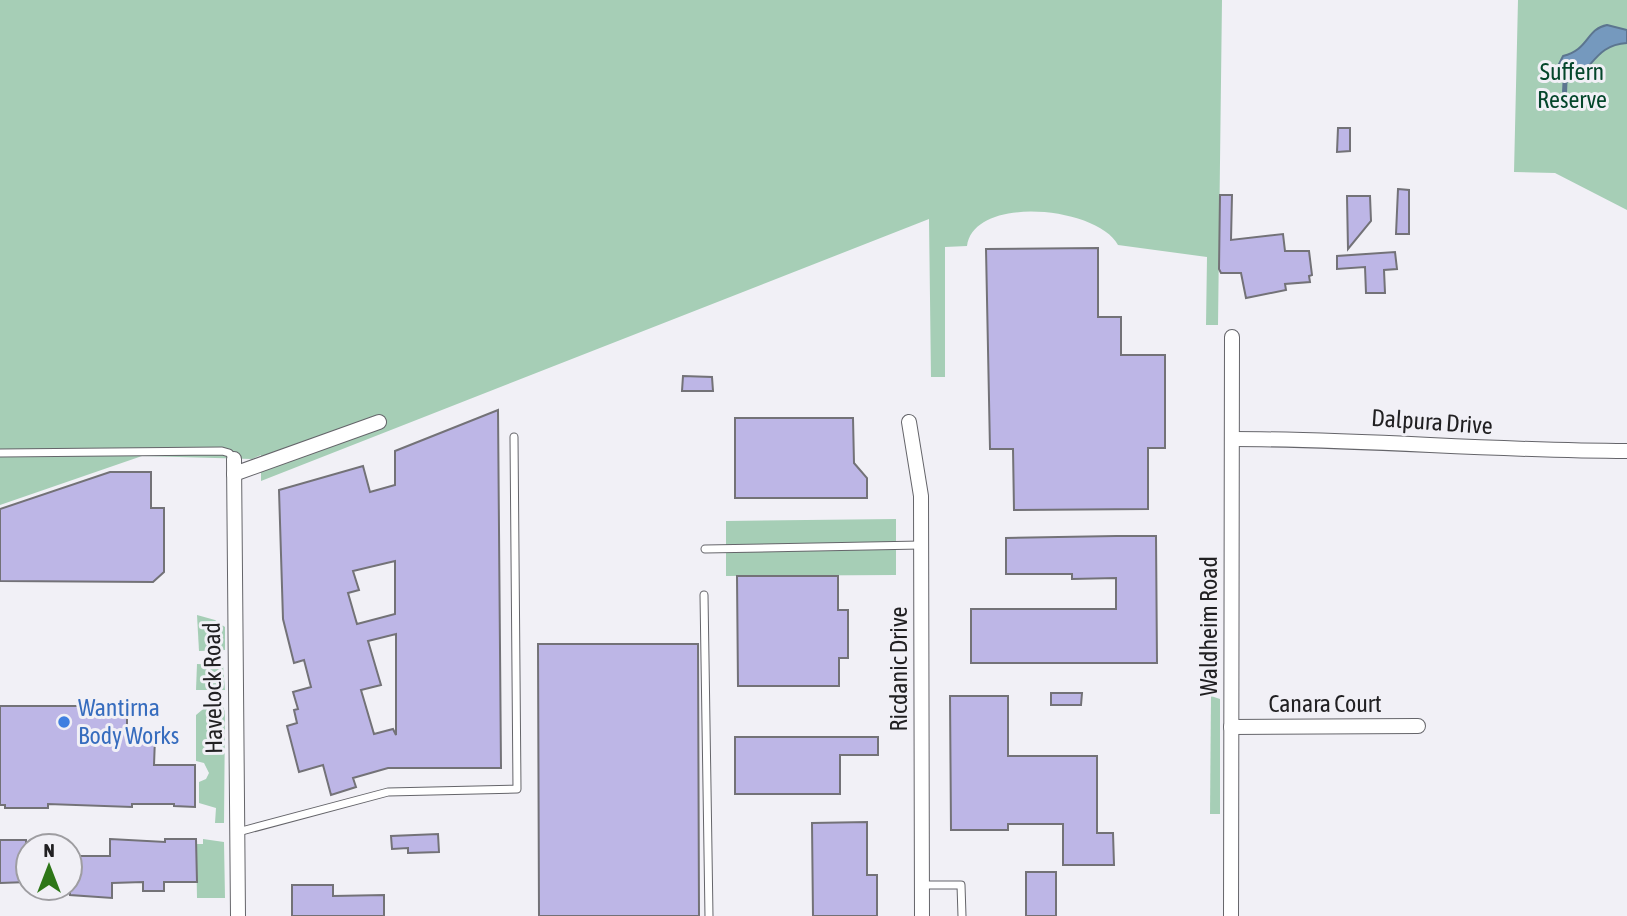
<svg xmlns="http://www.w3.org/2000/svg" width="1627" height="916" font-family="'Asap Condensed',sans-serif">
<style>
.green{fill:#a6ceb6}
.water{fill:#7599be;stroke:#5c758f;stroke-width:2}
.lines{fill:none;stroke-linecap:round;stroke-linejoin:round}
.stream{stroke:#5c758f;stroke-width:5}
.building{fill:#bdb6e6;stroke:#737277;stroke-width:2;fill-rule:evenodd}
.service-casing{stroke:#65656a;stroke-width:9}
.minor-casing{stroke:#65656a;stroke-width:16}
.service{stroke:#fff;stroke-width:7}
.minor{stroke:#fff;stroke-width:14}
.shop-dot{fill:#3f7fe0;stroke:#f1f0f6;stroke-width:2.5}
.labels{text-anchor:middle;stroke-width:6;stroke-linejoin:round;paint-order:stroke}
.park-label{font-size:24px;fill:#04462b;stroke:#f1f0f6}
.street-label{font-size:24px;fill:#212022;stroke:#f1f0f6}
.shop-label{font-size:24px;fill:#366cbe;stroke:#f1f0f6;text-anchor:start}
</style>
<rect width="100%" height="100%" fill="#f1f0f6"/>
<g class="green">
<path d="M0,0H1222L1218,325H1206L1207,257L1118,245C1098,207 974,194 967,246L945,247V377H931L929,219L261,481V455L252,459L142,456L0,505Z"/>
<polygon points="1518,0 1627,0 1627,210 1555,173 1514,172"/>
<polygon points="896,519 896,575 726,576 726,521"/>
<polygon points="197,615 215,620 225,627 225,650 199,651"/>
<polygon points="197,664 223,665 225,690 196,690"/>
<polygon points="1211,696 1220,699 1220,814 1210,814"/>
<polygon points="208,705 223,707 225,712 224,823 215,823 216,808 199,803 199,782 206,779 209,773 204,763 196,761 196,715"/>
<polygon points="203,839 224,842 225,898 197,898 196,844 203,844"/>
</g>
<path class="water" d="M1607,25L1627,30V43C1592,45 1593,75 1565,82L1558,78L1555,72L1563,56C1589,50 1586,29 1607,25Z"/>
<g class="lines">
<polyline class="stream" points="1564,104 1565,82"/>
</g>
<g class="building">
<polygon points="1338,128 1350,128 1350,151 1337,152"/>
<polygon points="1398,189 1409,190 1409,234 1396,234"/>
<polygon points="1220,195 1232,195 1231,240 1283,234 1285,251 1309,251 1312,275 1309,276 1310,282 1285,284 1286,290 1246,298 1241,273 1221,273 1219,269"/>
<polygon points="1347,196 1370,196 1371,221 1348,249"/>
<polygon points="1098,248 1098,317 1121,317 1121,355 1165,355 1165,448 1148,448 1148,509 1014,510 1013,449 990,449 986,249"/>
<polygon points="1395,252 1397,269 1384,270 1385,293 1366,293 1365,267 1337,269 1337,256"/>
<polygon points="683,376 712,377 713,391 682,391"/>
<path d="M498,410L501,768H388L353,778L356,787L331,795L323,765L299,772L287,726L297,723L294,710L298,709L293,692L311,687L304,660L294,663L283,619L279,490L363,466L370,492L395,485V451ZM395,561V614L357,624L348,593L359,590L353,571ZM396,634V735L393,729L374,734L361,690L381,685L368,641Z"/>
<polygon points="735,418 853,418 854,463 867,478 867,498 735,498"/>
<polygon points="110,472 151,472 151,508 164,508 164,572 153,582 0,581 0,509"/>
<polygon points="1116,536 1156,536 1157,663 971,663 971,609 1116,609 1116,578 1072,579 1072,574 1006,574 1006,538"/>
<polygon points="737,576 838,576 838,610 848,610 848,658 839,658 839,686 738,686"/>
<polygon points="538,644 698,644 699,916 539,916"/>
<polygon points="1051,693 1082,693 1081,705 1051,705"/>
<polygon points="950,696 1008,696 1008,756 1097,756 1097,833 1113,833 1114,865 1063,865 1063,824 1008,824 1008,830 951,830"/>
<polygon points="0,706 127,706 127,738 155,738 154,765 195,765 195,807 174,806 174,804 132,804 132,807 48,804 48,808 5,808 5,805 0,805"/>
<polygon points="735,737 878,737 878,755 840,755 840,794 735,794"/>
<polygon points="867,822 867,875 877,875 877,916 813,916 812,823"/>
<polygon points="438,834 439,852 408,853 408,848 392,849 391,836"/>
<polygon points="110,839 165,842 165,839 196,839 197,882 164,882 164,891 143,891 143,882 112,883 112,898 70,895 70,856 110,856"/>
<polygon points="0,840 26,840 28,882 0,883"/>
<rect x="1026" y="872" width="30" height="44"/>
<polygon points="292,885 333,885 333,896 384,895 384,916 292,916"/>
</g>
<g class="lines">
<defs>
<g id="service">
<polyline points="0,453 222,451 229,453 234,459"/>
<polyline points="705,549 921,545"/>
<polyline points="704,595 709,916"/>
<polyline points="238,832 388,792 517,789 514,437"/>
<polyline points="922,885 961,885 962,916"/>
</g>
<g id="minor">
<polyline points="909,422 921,496 922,916"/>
<path d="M1233,439C1365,439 1495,451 1627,451"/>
<polyline points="234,459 238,916"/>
<polyline points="234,474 379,422"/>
<polyline points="1231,727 1418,726"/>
<polyline points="1231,916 1232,337"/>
</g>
</defs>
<use href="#service" class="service-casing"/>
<use href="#minor" class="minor-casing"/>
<use href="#service" class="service"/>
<use href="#minor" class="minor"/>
</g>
<circle class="shop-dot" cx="64" cy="722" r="7"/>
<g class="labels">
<g class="park-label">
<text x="1572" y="80">Suffern<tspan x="1572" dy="28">Reserve</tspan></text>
</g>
<g class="street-label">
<text transform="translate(1432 422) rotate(4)" y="8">Dalpura Drive</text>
<text transform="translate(1209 626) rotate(-90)" y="8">Waldheim Road</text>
<text transform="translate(899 669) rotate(-90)" y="8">Ricdanic Drive</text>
<text transform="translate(213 688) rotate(-91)" y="8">Havelock Road</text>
<text x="1325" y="712">Canara Court</text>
</g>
<g class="shop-label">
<text x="78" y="716">Wantirna<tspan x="78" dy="28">Body Works</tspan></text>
</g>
</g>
<g transform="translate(49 867)"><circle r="33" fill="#f1f0f6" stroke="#9e9da1" stroke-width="2"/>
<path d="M0-5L12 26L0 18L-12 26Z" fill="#2e7618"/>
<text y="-10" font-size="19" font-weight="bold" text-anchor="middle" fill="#212022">N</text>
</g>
</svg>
